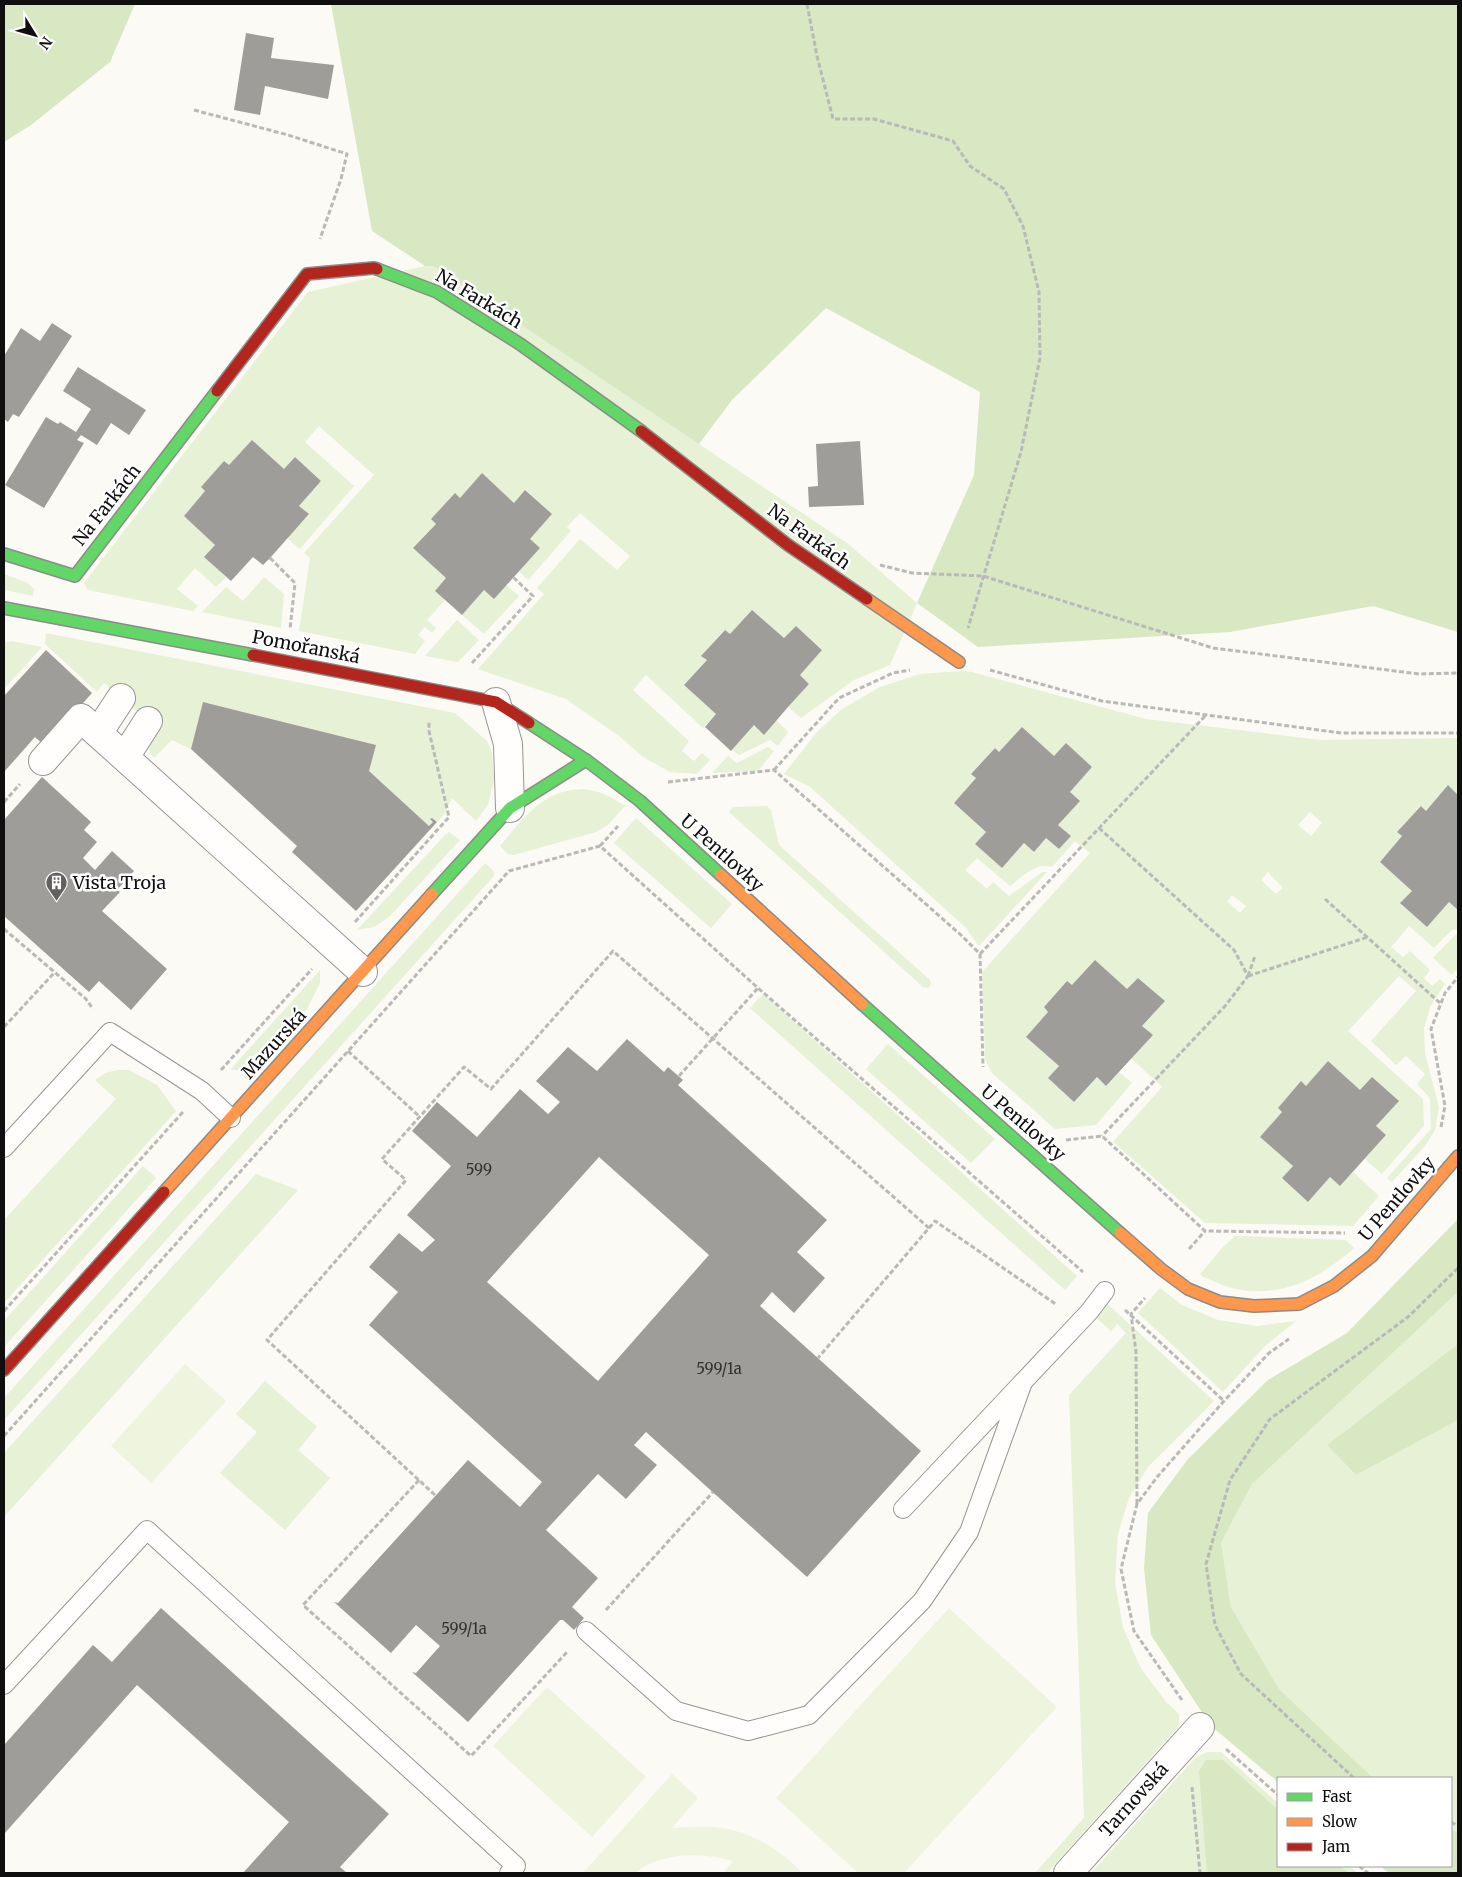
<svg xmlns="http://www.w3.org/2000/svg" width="1462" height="1877" font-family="Merriweather,serif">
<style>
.green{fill:#e6f1d5;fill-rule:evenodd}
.forest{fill:#d7e8c3}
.pitch{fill:#eff4df}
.building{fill:#9f9d9a;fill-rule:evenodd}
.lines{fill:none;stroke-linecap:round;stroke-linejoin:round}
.lane-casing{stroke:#969592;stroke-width:20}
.street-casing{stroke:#969592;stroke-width:30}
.fast-casing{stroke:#8c8b89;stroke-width:14}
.slow-casing{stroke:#8c8b89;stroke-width:14}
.jam-casing{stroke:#8c8b89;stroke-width:14}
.path{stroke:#b9b9b8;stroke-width:3;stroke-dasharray:5 2.5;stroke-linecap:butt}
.lane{stroke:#fffefd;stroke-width:18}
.street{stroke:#fffefd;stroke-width:28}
.fast{stroke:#63d668;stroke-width:11}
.slow{stroke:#ff974d;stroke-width:11}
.jam{stroke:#b3261e;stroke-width:11}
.labels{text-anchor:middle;stroke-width:5;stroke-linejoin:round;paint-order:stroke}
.number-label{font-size:15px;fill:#333232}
.street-label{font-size:18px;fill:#0f0f0f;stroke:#fff}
.poi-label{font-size:18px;fill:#0f0f0f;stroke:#fff;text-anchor:start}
</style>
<rect width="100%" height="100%" fill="#fcfaf4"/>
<g class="green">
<polygon points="425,266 433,266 847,543 917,603 890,665 854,680 801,718 788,707 809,684 800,675 822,649 796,626 784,638 752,610 730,634 724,630 702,655 707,660 684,685 716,714 703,728 646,675 633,690 689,741 682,751 694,761 702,753 710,760 697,774 670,772 643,757 619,736 566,699 478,669 544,594 537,588 580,539 617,570 630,556 580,513 567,527 571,531 528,580 519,571 530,539 552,514 526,490 514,503 482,474 460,498 454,494 431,519 436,524 413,548 446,578 445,600 427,620 436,628 432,633 425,627 418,635 425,641 415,654 299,631 310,558 304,553 374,475 319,426 305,442 354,486 300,549 287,538 309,515 299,506 321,481 295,457 284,469 252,440 229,465 224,461 201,487 205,491 184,516 215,545 205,557 226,577 216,587 195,568 177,589 198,606 193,611 88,590 84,583 308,292"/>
<polygon points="4,574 28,583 34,589 33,596 4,590"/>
<polygon points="264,577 284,594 281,628 202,612 226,587 243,601"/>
<polygon points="506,585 519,596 484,634 462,615 484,590"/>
<polygon points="457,620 479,640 458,662 425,656"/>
<path d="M46,633L455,713L487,741L492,753L494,779L488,805L476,821L452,798L444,815L437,822L432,818L430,819L433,822L429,826L369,771L375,745L203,702L191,749L172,740L154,758C147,751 150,747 150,738C150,733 149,727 148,721L104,683L97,692L45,644Z"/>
<polygon points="11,641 42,647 4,689 4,643"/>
<path d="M963,671L972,672L1146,719L1321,740L1458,738V795L1448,786L1426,811L1421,806L1397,832L1402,836L1380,862L1412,891L1401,903L1427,926L1449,902L1458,910V929L1452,930L1434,948L1409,926L1391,947L1403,957L1410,951L1430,970L1424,978L1432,986L1440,979L1445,984L1430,1007L1424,1029L1425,1053L1439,1107L1435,1130L1425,1146L1392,1182L1387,1178L1431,1129L1430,1098L1417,1084L1425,1074L1406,1056L1396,1065L1371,1041L1416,991L1399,976L1348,1031L1423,1099L1424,1126L1382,1174L1365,1159L1386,1135L1376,1126L1398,1101L1360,1090L1328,1061L1306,1086L1301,1082L1278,1108L1282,1112L1260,1137L1293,1166L1282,1178L1308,1202L1330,1177L1340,1186L1353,1172L1379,1196L1353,1226L1205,1223L1113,1142L1162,1087L1131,1058L1152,1035L1142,1026L1165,1001L1139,978L1127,989L1072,985L1067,981L1044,1007L1048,1012L1026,1037L1059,1066L1048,1078L1074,1102L1097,1077L1106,1086L1119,1072L1132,1083L1096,1125L1055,1129L992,1073L985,1059L982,972L1090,853L1075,841L1052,867C1036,862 1022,877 1010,886L977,858L965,870L987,889L993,882L1009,896L1042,872H1047L979,946L965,927L809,786L784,774L817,732L842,709L880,687L920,674ZM1022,727L1054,756L1092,767L1070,792L1079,801L1058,825L1071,836L1059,849L1046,838L1034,852L1024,843L1002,868L975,844L986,832L954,803L976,778L971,773L995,748L999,752ZM1310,812L1322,823L1311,836L1298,825ZM1268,872L1283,888L1276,894L1261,880ZM1232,895L1246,906L1240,913L1227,901Z"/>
<polygon points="776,720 788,732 778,746 770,740 739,755 732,750 754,725 764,734"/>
<polygon points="768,747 774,751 758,771 712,773 728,756 737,763"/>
<path d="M583,789C599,791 611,796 625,806L608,825L596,832L514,855L508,854L500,846C524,818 542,790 583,789Z"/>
<polygon points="767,806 771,810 779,845 930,980 931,983 929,988 923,987 729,812 733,807"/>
<polygon points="636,818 732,904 711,928 614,843"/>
<polygon points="449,832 460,840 389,917 374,927 357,930 445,835"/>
<polygon points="485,863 493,870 494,876 4,1420 4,1398"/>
<polygon points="1456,934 1458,934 1458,969 1452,975 1433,958"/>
<polygon points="320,970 320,983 307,1009 257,1063 239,1070 230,1070"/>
<polygon points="763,994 1077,1276 1065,1290 750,1008"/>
<polygon points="888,1044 995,1139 971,1163 866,1069"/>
<polygon points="117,1070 129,1070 157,1085 176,1111 4,1303 4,1220 116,1099 95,1080 105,1073"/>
<polygon points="143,1166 156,1178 4,1347 4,1321"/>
<polygon points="256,1174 298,1190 4,1517 4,1453"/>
<path d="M1235,1236L1346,1240L1354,1248C1320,1278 1283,1298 1236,1289C1225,1287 1214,1281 1203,1277L1200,1274L1224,1246Z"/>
<polygon points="1160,1288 1182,1305 1218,1320 1257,1326 1296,1321 1265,1346 1223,1392 1138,1313"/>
<polygon points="1458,1292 1458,1344 1327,1445 1356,1475 1458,1420 1458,1832 1451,1830 1451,1778 1373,1778 1279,1689 1231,1607 1221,1543 1252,1484"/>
<polygon points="1104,1301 1214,1401 1148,1467 1129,1498 1118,1534 1115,1583 1123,1627 1140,1667 1166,1702 1179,1714 1179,1726 1047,1873 1035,1873 1084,1818 1069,1395 1126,1333 1117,1324 1111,1331 1092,1314"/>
<polygon points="265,1381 317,1427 298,1450 330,1478 285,1530 220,1473 257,1432 236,1414"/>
<polygon points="1207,1752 1221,1752 1278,1803 1278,1866 1349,1866 1358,1873 1091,1873 1196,1757"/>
</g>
<g class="forest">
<polygon points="4,4 135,4 110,62 31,125 4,142"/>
<polygon points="331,4 1458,4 1458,632 1373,606 1230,632 978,647 917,603 974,475 980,392 826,308 732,400 699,444 433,266 425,266 372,231"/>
<polygon points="1458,1219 1458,1292 1252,1484 1221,1543 1231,1607 1279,1689 1373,1778 1278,1778 1278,1782 1211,1726 1151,1635 1144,1568 1148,1513 1188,1459 1268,1380 1347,1333"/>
<polygon points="1458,1344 1458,1420 1356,1475 1327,1445"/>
<polygon points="1206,1760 1223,1760 1278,1810 1278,1866 1340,1866 1349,1873 1207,1873 1199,1771"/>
<polygon points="1451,1830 1458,1832 1458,1873 1389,1873 1380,1866 1451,1866"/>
</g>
<g class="pitch">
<polygon points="185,1364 226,1401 151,1483 111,1446"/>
<polygon points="949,1608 1057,1707 904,1873 858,1873 776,1798"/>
<polygon points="547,1687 646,1777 592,1837 493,1746"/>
<path d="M672,1774L698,1798L672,1828C686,1827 701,1826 715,1827C747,1830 781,1849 802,1873H723L733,1861C700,1852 663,1852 635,1873H583Z"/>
</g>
<g class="building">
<polygon points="246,33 274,38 271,58 334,65 328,99 265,86 260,115 234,110"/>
<polygon points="52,323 72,336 19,417 13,414 8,422 4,419 4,356 21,328 40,341"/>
<polygon points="78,367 146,410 129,435 111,423 97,445 81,435 77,440 84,443 44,508 5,485 46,417 58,424 60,422 76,432 91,409 63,391"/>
<polygon points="252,440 284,469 295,457 321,481 299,506 309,514 270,558 263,565 253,557 231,581 204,557 215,545 184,516 205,491 201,487 224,461 229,465"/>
<polygon points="860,441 864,505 809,507 808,487 818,486 816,444"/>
<polygon points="482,473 514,503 525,490 552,514 530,539 540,548 494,599 484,590 462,615 435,591 446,578 413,548 436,524 431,519 455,493 460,498"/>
<polygon points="752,610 784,638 796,626 822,650 800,675 809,684 788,707 764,735 754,725 731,751 705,727 716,714 684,685 707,660 701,656 725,630 730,634"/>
<polygon points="46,650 92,693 45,746 35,737 4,772 4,696"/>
<polygon points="203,702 376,745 369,771 429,826 433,822 430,819 432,818 437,822 356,911 292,852 297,846 191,749"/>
<polygon points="1022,727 1054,756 1066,743 1092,767 1070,792 1080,801 1058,825 1071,836 1059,849 1046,838 1034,852 1024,843 1002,868 975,844 986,832 954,803 976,778 971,774 995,748 999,752"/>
<polygon points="42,777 91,822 84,830 97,842 83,858 95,870 112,851 134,871 117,890 120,892 102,911 167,969 131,1010 99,981 89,992 4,916 4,820"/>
<polygon points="1448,785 1458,795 1458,910 1449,902 1427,927 1400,903 1412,891 1380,862 1402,836 1397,832 1421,806 1426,811"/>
<polygon points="1095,960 1127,989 1138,978 1165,1001 1142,1026 1153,1035 1106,1086 1097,1077 1074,1102 1048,1078 1059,1066 1026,1037 1048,1012 1044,1007 1067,981 1072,985"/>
<path d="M627,1039L664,1072L668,1067L683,1080L678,1085L827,1220L797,1252L825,1278L794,1313L772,1292L760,1306L921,1451L807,1577L646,1432L634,1445L657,1465L626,1499L598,1474L546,1530L598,1578L572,1607L584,1618L574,1630L563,1620H560L468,1722L412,1672L416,1673L440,1646L416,1625L391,1653L334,1602L338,1603L468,1460L520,1507L542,1482L369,1325L398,1292L369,1267L399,1233L422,1252L435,1240L407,1215L451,1166L412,1131L437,1102L477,1137L520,1089L548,1114L560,1102L536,1081L568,1047L597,1071ZM599,1157L709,1255L598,1381L487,1282Z"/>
<polygon points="1328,1061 1360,1090 1372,1077 1399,1101 1376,1126 1386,1135 1340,1186 1330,1177 1308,1202 1282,1178 1293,1166 1260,1137 1282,1112 1278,1108 1301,1081 1306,1086"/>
<polygon points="161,1608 389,1814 340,1867 347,1873 243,1873 289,1822 137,1685 4,1834 4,1745 93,1645 112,1662"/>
</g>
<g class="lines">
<defs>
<g id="lane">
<polyline points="4,1148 110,1032 202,1091 231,1118"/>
<polyline points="903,1509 1089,1312 1105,1291"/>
<polyline points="586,1631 676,1711 748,1731 809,1715 922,1601 969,1532 1023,1382"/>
<polyline points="4,1685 147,1530 516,1866 509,1873"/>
</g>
<g id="street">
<polyline points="496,702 508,744 510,808"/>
<polyline points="98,733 121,698"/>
<polyline points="125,757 148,721"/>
<polyline points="43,761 81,718 363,972"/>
<polyline points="1068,1873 1200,1727"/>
</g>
<g id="fast">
<polyline points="377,269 437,292 520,344 641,431"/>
<polyline points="4,554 75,576 217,391"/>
<polyline points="4,608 253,655"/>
<polyline points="529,723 586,760 640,801 721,875"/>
<polyline points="432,894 510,808 586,760"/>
<polyline points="862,1004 1120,1233"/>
</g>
<g id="slow">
<polyline points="867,599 959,662"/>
<polyline points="721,875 862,1004"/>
<polyline points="164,1192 432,894"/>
<polyline points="1120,1233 1161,1269 1188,1289 1220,1302 1254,1306 1299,1304 1334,1286 1372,1256 1458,1156"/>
</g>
<g id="jam">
<polyline points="217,391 307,274 374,268 377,269"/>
<polyline points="641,431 788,545 867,599"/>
<polyline points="253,655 496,702 529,723"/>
<polyline points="4,1370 164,1192"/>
</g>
</defs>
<use href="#lane" class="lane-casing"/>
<use href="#street" class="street-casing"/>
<use href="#fast" class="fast-casing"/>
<use href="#slow" class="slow-casing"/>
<use href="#jam" class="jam-casing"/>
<g class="path">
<polyline points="807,4 817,56 833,119 874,119 953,141 970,166 1004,189 1023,226 1039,292 1040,358 1021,452 968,628"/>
<polyline points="194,110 288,135 347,154 341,179 320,239"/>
<polyline points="270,558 295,583 290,629"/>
<polyline points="880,565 912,573 983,576 1213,648 1419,674 1458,673"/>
<polyline points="472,663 533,596 513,577"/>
<polyline points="990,670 1102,701 1341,733 1458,733"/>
<polyline points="774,770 839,698 893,673 910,670"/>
<polyline points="668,782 774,770 962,936 980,954 983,1067"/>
<polyline points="4,802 20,784"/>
<polyline points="1099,828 1234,950 1248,976 1226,1005 1102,1136"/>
<polyline points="600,846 618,826"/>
<polyline points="1325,899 1440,1003"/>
<polyline points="355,922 449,817 429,731 429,722"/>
<polyline points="4,929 86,999 93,1009"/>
<polyline points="980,954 1206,715"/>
<polyline points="1248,976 1368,937"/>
<polyline points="1248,976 1255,956"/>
<polyline points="4,1027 55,972"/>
<polyline points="348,1051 419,1116"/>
<polyline points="221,1070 312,969"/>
<polyline points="679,1076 758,988"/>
<polyline points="1441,1127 1445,1106 1431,1029 1445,993 1458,977"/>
<polyline points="1066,1140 1102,1136 1205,1231 1345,1233"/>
<polyline points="929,1228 935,1221 1057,1305"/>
<polyline points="1189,1249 1205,1231"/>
<polyline points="1125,1310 1224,1401"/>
<polyline points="4,1311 183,1112"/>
<polyline points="4,1436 509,871 600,846 758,988 1083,1272"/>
<polyline points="419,1480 303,1605 471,1756 568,1651"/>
<polyline points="435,1495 267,1340 406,1180 382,1159 464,1067 491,1089 613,951 929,1228 818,1358"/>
<polyline points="1137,1504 1136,1352 1131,1314 1145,1298"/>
<polyline points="606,1610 713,1492"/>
<polyline points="1182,1700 1134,1631 1121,1569 1137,1504 1158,1476 1224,1401 1269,1353 1289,1339"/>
<polyline points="1226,1749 1278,1795"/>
<polyline points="1354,1778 1241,1674 1215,1625 1206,1564 1230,1480 1270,1419 1408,1317 1458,1268"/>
<polyline points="1192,1787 1200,1873"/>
<polyline points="1451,1822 1458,1826"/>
<polyline points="1359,1866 1368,1873"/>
</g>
<use href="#lane" class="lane"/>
<use href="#street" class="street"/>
<use href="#fast" class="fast"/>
<use href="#slow" class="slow"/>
<use href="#jam" class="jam"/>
</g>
<defs>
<symbol id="building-pin" viewBox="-11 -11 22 30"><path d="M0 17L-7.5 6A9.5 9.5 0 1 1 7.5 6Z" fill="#62615f" stroke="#fff"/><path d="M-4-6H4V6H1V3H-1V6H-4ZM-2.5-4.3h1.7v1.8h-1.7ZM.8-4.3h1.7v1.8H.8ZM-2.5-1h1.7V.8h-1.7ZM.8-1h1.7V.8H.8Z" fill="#fff"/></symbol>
</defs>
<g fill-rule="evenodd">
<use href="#building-pin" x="44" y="870" width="25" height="34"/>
</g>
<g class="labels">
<g class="number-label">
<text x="479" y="1175">599</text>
<text x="719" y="1374">599/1a</text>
<text x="464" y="1634">599/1a</text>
</g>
<g class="street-label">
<text transform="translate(479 299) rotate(31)" y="6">Na Farkách</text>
<text transform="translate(107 505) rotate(-52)" y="6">Na Farkách</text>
<text transform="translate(809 537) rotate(36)" y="6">Na Farkách</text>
<text transform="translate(306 647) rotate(11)" y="6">Pomořanská</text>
<text transform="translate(722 853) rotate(42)" y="6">U Pentlovky</text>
<text transform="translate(274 1044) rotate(-48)" y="6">Mazurská</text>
<text transform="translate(1023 1123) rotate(41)" y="6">U Pentlovky</text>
<text transform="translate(1397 1199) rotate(-49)" y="6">U Pentlovky</text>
<text transform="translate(1134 1800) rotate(-48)" y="6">Tarnovská</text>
</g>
<g class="poi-label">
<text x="73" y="889">Vista Troja</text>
</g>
</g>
<rect width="1462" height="1877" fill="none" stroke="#0f0f0f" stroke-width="10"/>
<rect x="1277" y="1777" width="175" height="90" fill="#ffffff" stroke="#9f9f9f"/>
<rect x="1287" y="1793" width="25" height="8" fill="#63d668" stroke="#9f9f9f"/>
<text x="1322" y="1802" font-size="15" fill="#0f0f0f">Fast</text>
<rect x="1287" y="1818" width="25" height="8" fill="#ff974d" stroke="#9f9f9f"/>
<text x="1322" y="1827" font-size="15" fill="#0f0f0f">Slow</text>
<rect x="1287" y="1843" width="25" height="8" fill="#b3261e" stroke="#9f9f9f"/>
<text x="1322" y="1852" font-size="15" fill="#0f0f0f">Jam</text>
<g transform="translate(35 35) rotate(127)" stroke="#ffffff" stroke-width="4" paint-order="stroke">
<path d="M0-4L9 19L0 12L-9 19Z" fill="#0f0f0f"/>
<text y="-8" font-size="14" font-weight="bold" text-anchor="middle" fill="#0f0f0f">N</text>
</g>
</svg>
